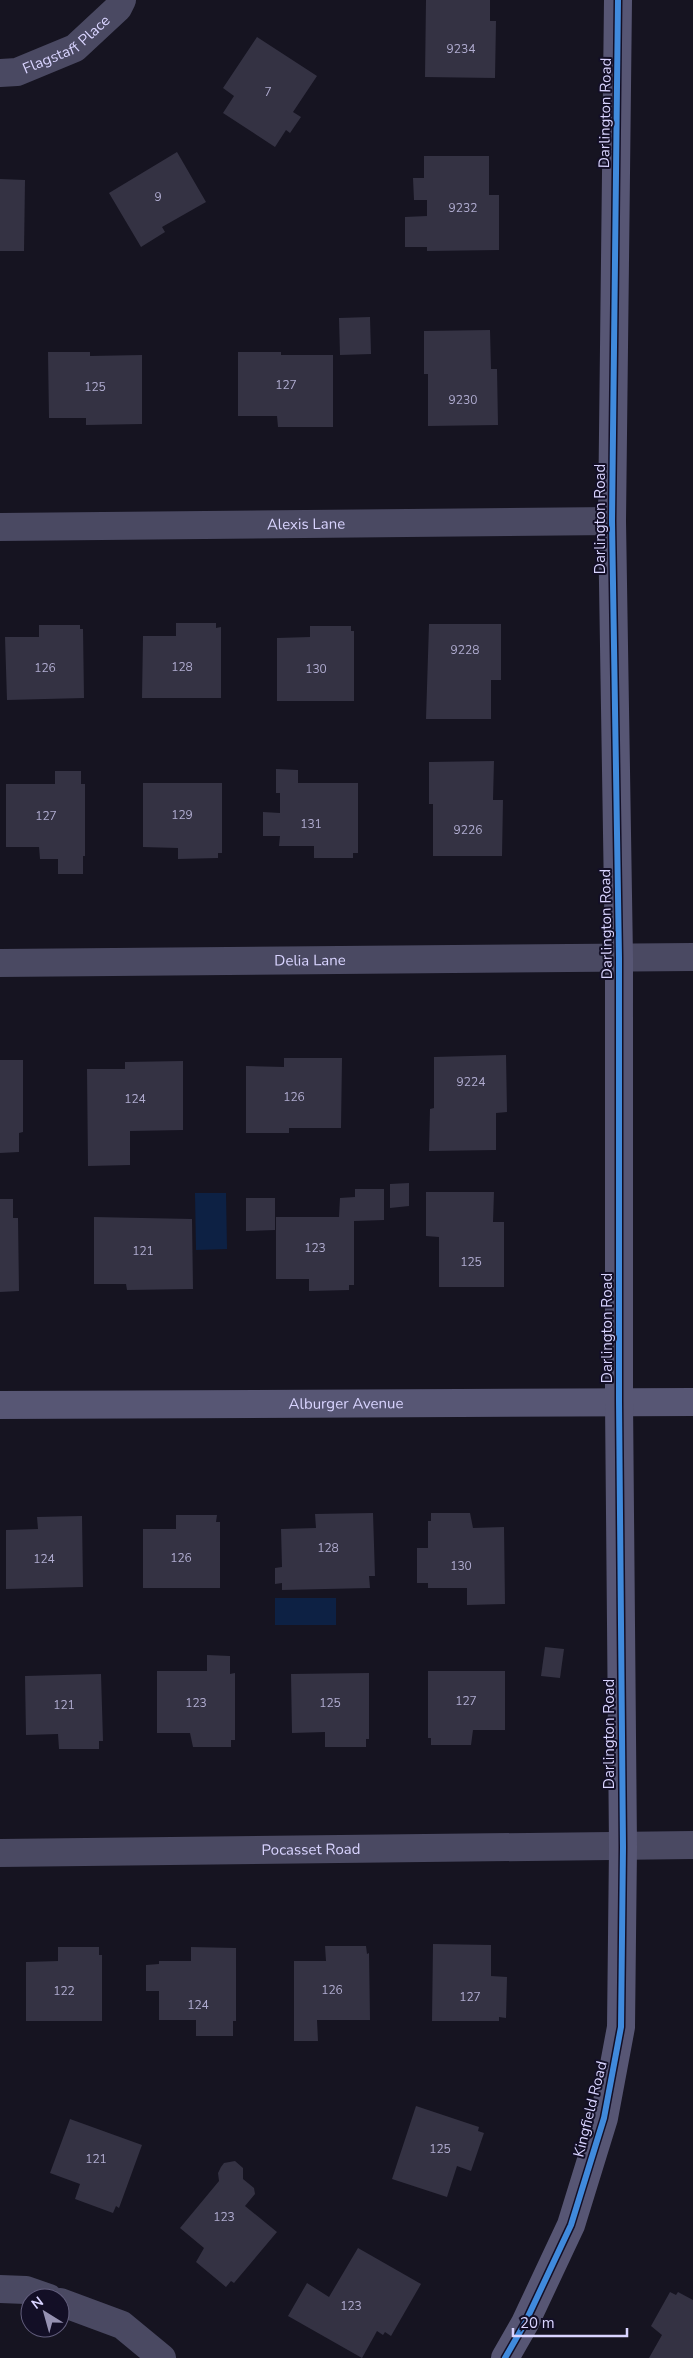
<svg xmlns="http://www.w3.org/2000/svg" width="693" height="2358" font-family="'Nunito Sans',sans-serif">
<style>
.water{fill:#0d2144}
.building{fill:#343243}
.lines{fill:none;stroke-linecap:round;stroke-linejoin:round}
.street{stroke:#4a4962;stroke-width:28}
.secondary{stroke:#575674;stroke-width:28}
.cycleway-casing{stroke:#130f26;stroke-width:9}
.cycleway{stroke:#408adc;stroke-width:6}
.labels{text-anchor:middle;stroke-width:4;stroke-linejoin:round;paint-order:stroke}
.number-label{font-size:12px;fill:#b0acd0}
.street-label{font-size:15px;fill:#d9d4ff;stroke:#130f26}
</style>
<rect width="100%" height="100%" fill="#161421"/>
<g class="water">
<polygon points="195,1193 226,1193 227,1249 196,1250"/>
<rect x="275" y="1598" width="61" height="27"/>
</g>
<g class="building">
<polygon points="426,0 490,0 490,21 496,21 495,78 425,77"/>
<polygon points="257,37 317,76 293,112 301,117 290,133 286,130 275,147 223,113 234,96 223,88"/>
<polygon points="177,152 206,202 162,227 165,232 141,247 109,193"/>
<polygon points="424,156 489,156 489,195 499,195 499,250 427,251 427,247 405,247 405,217 427,216 427,200 414,200 413,178 424,178"/>
<polygon points="0,179 25,180 24,251 0,251"/>
<polygon points="370,317 371,354 340,355 339,318"/>
<polygon points="490,330 491,369 497,369 498,425 428,426 428,374 424,374 424,331"/>
<polygon points="48,352 90,352 90,356 142,355 142,424 86,425 86,418 49,418"/>
<polygon points="238,352 281,352 281,355 333,355 333,427 278,427 277,416 238,416"/>
<polygon points="176,623 216,623 216,628 221,627 221,698 142,698 143,636 176,636"/>
<polygon points="429,624 501,624 501,680 491,680 491,719 426,719"/>
<polygon points="39,625 80,625 80,629 83,629 84,698 7,700 5,637 39,637"/>
<polygon points="310,626 351,626 351,631 354,631 354,701 277,701 277,638 310,637"/>
<polygon points="494,761 493,800 503,800 502,856 433,856 433,804 429,804 429,762"/>
<polygon points="276,769 298,770 298,783 358,783 358,853 353,853 353,858 314,858 314,846 279,846 280,836 263,836 263,812 280,813 280,793 276,793"/>
<polygon points="55,771 81,771 81,784 85,784 85,856 83,856 83,874 58,874 58,859 40,859 39,847 6,847 6,784 55,784"/>
<polygon points="143,783 222,783 222,853 218,853 218,858 178,859 178,848 143,847"/>
<polygon points="506,1055 507,1112 496,1113 496,1150 429,1151 430,1109 434,1108 434,1057"/>
<polygon points="284,1058 342,1058 341,1128 289,1128 289,1133 246,1133 246,1066 284,1067"/>
<polygon points="0,1060 23,1060 23,1132 19,1133 19,1152 0,1153"/>
<polygon points="183,1061 183,1130 130,1131 130,1165 88,1166 87,1069 125,1069 125,1062"/>
<polygon points="409,1183 409,1206 390,1208 390,1184"/>
<polygon points="355,1189 384,1189 384,1220 354,1221 354,1216 354,1285 349,1285 349,1290 309,1291 309,1279 276,1279 276,1217 339,1217 340,1198 355,1197"/>
<polygon points="426,1192 494,1192 493,1222 504,1222 504,1287 439,1287 439,1237 426,1236"/>
<polygon points="246,1198 275,1198 275,1230 246,1231"/>
<polygon points="0,1199 13,1199 13,1218 18,1218 19,1291 0,1292"/>
<polygon points="94,1217 192,1219 193,1289 127,1290 126,1284 94,1284"/>
<polygon points="373,1513 375,1576 369,1576 370,1588 282,1590 282,1583 275,1584 275,1568 282,1567 281,1529 316,1528 315,1514"/>
<polygon points="431,1513 470,1513 473,1528 504,1527 505,1604 467,1605 467,1588 428,1588 428,1583 417,1583 417,1548 428,1548 428,1521 431,1521"/>
<polygon points="176,1515 217,1515 216,1522 220,1522 220,1588 143,1588 143,1529 176,1529"/>
<polygon points="82,1516 83,1587 6,1589 6,1530 38,1529 37,1517"/>
<polygon points="545,1647 564,1649 560,1678 541,1676"/>
<polygon points="207,1655 230,1656 230,1674 235,1673 235,1740 231,1740 231,1747 193,1747 190,1733 157,1733 157,1671 207,1671"/>
<polygon points="428,1671 505,1671 505,1730 473,1730 471,1745 431,1745 431,1738 428,1738"/>
<polygon points="369,1673 369,1739 366,1739 366,1747 325,1747 325,1732 292,1733 291,1674"/>
<polygon points="101,1674 103,1741 99,1741 99,1749 59,1749 58,1734 26,1735 25,1676"/>
<polygon points="433,1944 491,1945 491,1976 507,1977 506,2018 499,2017 499,2021 432,2021"/>
<polygon points="325,1946 366,1946 367,1954 369,1953 370,2020 317,2020 318,2041 294,2041 294,1961 326,1961"/>
<polygon points="58,1947 99,1947 99,1955 102,1955 102,2021 26,2021 26,1962 58,1961"/>
<polygon points="191,1947 236,1948 236,2021 233,2021 233,2036 196,2036 196,2020 159,2020 159,1991 146,1991 146,1965 159,1964 159,1961 191,1961"/>
<polygon points="416,2106 479,2127 478,2131 484,2133 471,2171 457,2166 447,2197 392,2179"/>
<polygon points="70,2119 142,2145 119,2208 116,2206 113,2213 75,2199 80,2184 50,2173"/>
<polygon points="235,2161 243,2168 243,2179 254,2188 255,2194 245,2206 277,2232 234,2283 231,2281 226,2287 196,2262 204,2248 180,2228 219,2181 218,2173 221,2167 224,2163"/>
<polygon points="358,2248 421,2284 391,2336 385,2332 383,2335 377,2331 362,2358 288,2316 307,2283 329,2297"/>
<polygon points="670,2292 676,2295 678,2292 693,2300 693,2358 649,2358 662,2335 651,2326"/>
</g>
<g class="lines">
<g class="street">
<path id="s1" d="M0,73L17,72L75,48L118,8L122,0"/>
<path id="s2" d="M0,527L612,521"/>
<path id="s3" d="M0,963L693,957"/>
<path id="s4" d="M0,1853L693,1845"/>
<polyline points="0,2289 26,2290 49,2298"/>
<polyline points="60,2302 122,2325 162,2358"/>
</g>
<g class="secondary">
<path id="s5" d="M0,1405L693,1402"/>
<polyline points="505,2358 525,2323 571,2225 604,2118 621,2027 623,1847 619,1401 619,958 612,521 618,0"/>
</g>
<defs>
<polyline id="cycleway" points="505,2358 525,2323 571,2225 604,2118 621,2027 623,1847 619,1401 619,958 612,521 618,0"/>
</defs>
<use href="#cycleway" class="cycleway-casing"/>
<use href="#cycleway" class="cycleway"/>
</g>
<g class="labels">
<g class="number-label">
<text x="461" y="53">9234</text>
<text x="268" y="96">7</text>
<text x="158" y="201">9</text>
<text x="463" y="212">9232</text>
<text x="286" y="389">127</text>
<text x="95" y="391">125</text>
<text x="463" y="404">9230</text>
<text x="465" y="654">9228</text>
<text x="182" y="671">128</text>
<text x="45" y="672">126</text>
<text x="316" y="673">130</text>
<text x="182" y="819">129</text>
<text x="46" y="820">127</text>
<text x="311" y="828">131</text>
<text x="468" y="834">9226</text>
<text x="471" y="1086">9224</text>
<text x="294" y="1101">126</text>
<text x="135" y="1103">124</text>
<text x="315" y="1252">123</text>
<text x="143" y="1255">121</text>
<text x="471" y="1266">125</text>
<text x="328" y="1552">128</text>
<text x="181" y="1562">126</text>
<text x="44" y="1563">124</text>
<text x="461" y="1570">130</text>
<text x="466" y="1705">127</text>
<text x="196" y="1707">123</text>
<text x="330" y="1707">125</text>
<text x="64" y="1709">121</text>
<text x="332" y="1994">126</text>
<text x="64" y="1995">122</text>
<text x="470" y="2001">127</text>
<text x="198" y="2009">124</text>
<text x="440" y="2153">125</text>
<text x="96" y="2163">121</text>
<text x="224" y="2221">123</text>
<text x="351" y="2310">123</text>
</g>
<g class="street-label">
<text dy="5" stroke="none"><textPath href="#s1" startOffset="74">Flagstaff Place</textPath></text>
<text transform="translate(605 113) rotate(-89)" y="5">Darlington Road</text>
<text transform="translate(600 519) rotate(-90)" y="5">Darlington Road</text>
<text dy="5" stroke="none"><textPath href="#s2" startOffset="306">Alexis Lane</textPath></text>
<text transform="translate(606 924) rotate(-91)" y="5">Darlington Road</text>
<text dy="5" stroke="none"><textPath href="#s3" startOffset="310">Delia Lane</textPath></text>
<text transform="translate(607 1328) rotate(-90)" y="5">Darlington Road</text>
<text dy="5" stroke="none"><textPath href="#s5" startOffset="346">Alburger Avenue</textPath></text>
<text transform="translate(609 1734) rotate(-90)" y="5">Darlington Road</text>
<text dy="5" stroke="none"><textPath href="#s4" startOffset="311">Pocasset Road</textPath></text>
<text transform="translate(590 2109) rotate(-76)" y="5">Kingfield Road</text>
</g>
</g>
<g transform="translate(45 2313) rotate(323)"><circle r="24" fill="#130f26" stroke="#625e7d"/>
<path d="M0-4L9 19L0 12L-9 19Z" fill="#9591b1"/>
<text y="-8" font-size="14" font-weight="bold" text-anchor="middle" fill="#d9d4ff">N</text>
</g>
<path d="M513 2328v8h114v-8" fill="none" stroke="#d9d4ff" stroke-width="2.5"/>
<text x="520" y="2328" font-size="15" fill="#d9d4ff" stroke="#130f26" stroke-width="4" paint-order="stroke">20 m</text>
</svg>
